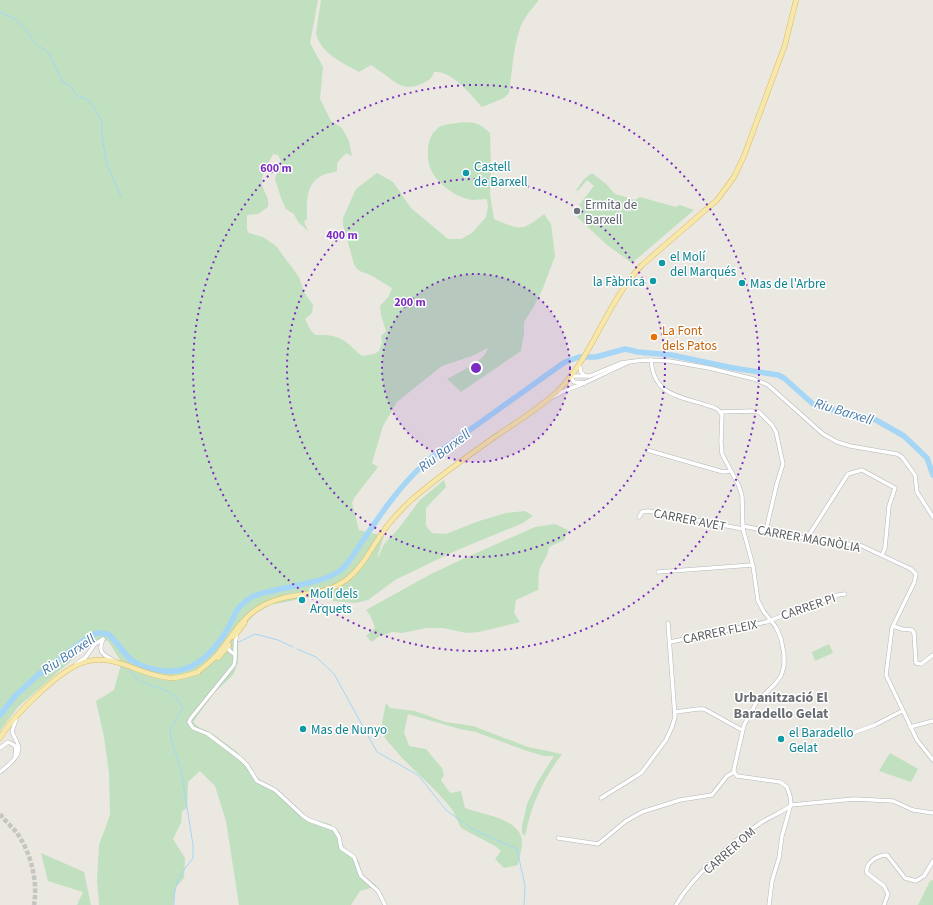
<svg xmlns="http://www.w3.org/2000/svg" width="933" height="905" font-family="'Source Sans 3',sans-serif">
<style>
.green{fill:#c0e0bf}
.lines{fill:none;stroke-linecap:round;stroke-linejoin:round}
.stream{stroke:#a5d6f6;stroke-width:1}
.river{stroke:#a5d6f6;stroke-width:5.5}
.major-tunnel{stroke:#c6c5c1;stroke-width:4.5;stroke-dasharray:4.5 2;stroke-linecap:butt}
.minor-casing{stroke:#b3b6ba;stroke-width:4.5}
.major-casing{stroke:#e2ba62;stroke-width:5.5}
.minor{stroke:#fff;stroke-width:3.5}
.major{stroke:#f6e7aa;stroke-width:4.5}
.ring{fill:none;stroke:#7b2cbf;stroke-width:2;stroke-dasharray:2 4}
.culture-dot{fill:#0f9aa8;stroke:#fff;stroke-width:1.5}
.worship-dot{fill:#6b7280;stroke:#fff;stroke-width:1.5}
.food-dot{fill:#e8710a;stroke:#fff;stroke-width:1.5}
.labels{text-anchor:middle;stroke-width:3;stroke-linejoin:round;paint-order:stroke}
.culture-label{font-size:13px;fill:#0d838f;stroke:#fff;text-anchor:start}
.worship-label{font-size:13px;fill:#5b616d;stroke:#fff;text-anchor:start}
.food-label{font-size:13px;fill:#c56008;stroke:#fff;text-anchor:start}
.street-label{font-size:13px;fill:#595d60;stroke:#fff}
.water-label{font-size:14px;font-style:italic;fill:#4678a6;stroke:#fff}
.neighbourhood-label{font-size:14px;font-weight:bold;fill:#6a6e72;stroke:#fff}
.centre{fill:#7b2cbf;stroke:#fff;stroke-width:2}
.ring-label{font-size:12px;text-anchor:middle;font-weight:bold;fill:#7b2cbf;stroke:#fff;stroke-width:3;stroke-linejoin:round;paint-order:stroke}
</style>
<rect width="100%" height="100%" fill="#ebe8e1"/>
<g class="green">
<path d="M0,0H318L310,43L323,67L320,99L331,121L342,128L349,141L352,156L346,153L337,163V171C332,173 326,173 321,176C305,185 307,203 307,219L304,222L308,231L298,222L294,214L286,209L281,198L275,179L277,171L282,163L278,155L273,154C270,161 260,176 262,183C263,193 270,196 268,207L258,214L247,215V230L249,233L263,237L276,246L299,277L304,292L313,305L312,313L305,319L311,331L316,335C341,334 344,340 362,356L374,354L379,351L382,343L381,336L386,331L381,315L380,306L389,296L392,288C385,284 379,280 372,276C364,271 359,274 354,264L343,225V218L356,189L377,173L393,182L411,208L448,239H461L472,233L486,217L488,207L487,199C482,199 477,200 472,200C454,197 433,181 429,164C428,160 428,155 428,151C428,143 430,135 437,129C442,124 450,124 457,123C472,121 479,122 490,133L491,167L490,194L494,219C520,230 521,232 544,214L551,224L555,256L543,288L533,308L524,322V333L521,351L461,392L447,379C459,372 484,362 488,348L472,356L442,366L397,402L383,426L372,463L378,467L354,498L352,503L359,530L384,536L378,555V558L384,544L399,528L420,500L444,480L446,487L426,508V526L432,533L446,534L479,521L506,513L525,511L533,516L523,523L455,551L395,580L368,600L355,603L333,601L334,595L310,597L270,605L255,614L242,628L238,637V662L233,675L214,693L193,722L197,726L213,734L236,751L252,768L256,776L263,782L275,788L302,813L311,819L330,824L336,829L340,833L342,845L359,862L362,874L377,886L360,891L351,905H239L226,821L215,786L200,771L188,782L187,808L182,811L181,823L173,839L185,858L184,878L176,887L173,905H99L97,879L99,845L110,815L109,773L104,737L96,701L114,690L120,668V660L108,641L99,639L92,643L81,652L18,707L0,731Z"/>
<path d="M321,0H539C532,9 524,17 520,28C513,49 512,72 509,93L504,98L482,107C471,95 452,70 434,72C432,79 428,81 421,84C405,91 397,84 384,74C380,71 375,68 371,65L359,72C343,63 320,53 316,33Z"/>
<polygon points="592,173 606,184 615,194 635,200 640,197 676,207 680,205 694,210 632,263 607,245 577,217 582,208 579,205 594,186 587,180 578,191 576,190 584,179"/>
<polygon points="555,524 568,530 564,540 549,547 547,555 539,570 538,590 516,600 514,613 520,622 479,632 466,633 443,628 426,628 402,633 392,632 378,637 372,642 366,636 375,628 370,615 366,610 431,574 463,559 535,527"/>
<polygon points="829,644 833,653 815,661 812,652"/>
<path d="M386,703L390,708L415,711L445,722L473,726L528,747L562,754C542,781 532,803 525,836L522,833V826L527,804L537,783L554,756H544L527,751L476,732L460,729L408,714L404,732L409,746L426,749L442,768L444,775L441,780L450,793L461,791L465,808C481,814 523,819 522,843C522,850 519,858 518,865L504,868L495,859L501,851L495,846L461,828L452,809L436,791L402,758L385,738L382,722Z"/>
<polygon points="890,753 918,769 911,782 879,771"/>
<polygon points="41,853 84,872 91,905 77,905 83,892 48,881"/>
<polygon points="933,880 933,905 918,905 930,881"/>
</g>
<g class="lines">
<g class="stream">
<polyline points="0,12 15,19 27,31 35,43 49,53 62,81 70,86 78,96 88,100 95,109 102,121 102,137 107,164 121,197"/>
<polyline points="223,636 229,638"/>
<polyline points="238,641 239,642 255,634 278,640 293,647"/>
<polyline points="297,649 316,657 334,674 377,752 418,775 446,810 472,829 517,849 525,886 524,905"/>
<polyline points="128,663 128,656"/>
<path d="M129,669C140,692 170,681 183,707L170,731L171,739L181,769L193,845V858C181,873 173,884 174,905"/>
</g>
<path class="river" d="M0,715L15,696L38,675L83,641L97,633L108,634C118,642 123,654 133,661C143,668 153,670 165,671C193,674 213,653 227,630C236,614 234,608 252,597C258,594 266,592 272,591C292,585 326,583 342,569C345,567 347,563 350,560C374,524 398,485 432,457L555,369L565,362L579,357H596L625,349L638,352L671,355L733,368L778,375L784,378L813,404L847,414L876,420L904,436L927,458L933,475"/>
<path class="major-tunnel" d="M0,814C5,821 12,827 17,833C31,853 38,881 34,905"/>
<defs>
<g id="minor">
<path d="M651,359C653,395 678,396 706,405C713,407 719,408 722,415L721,442L722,454L739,486L742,496L743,529L753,566L758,601L764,612L776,627L781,639L784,654V666L781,676L775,684L756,703L744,725L734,769V772L737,776L780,782L787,787L790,796L791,804L782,836L779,858L772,881L769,905"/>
<polyline points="579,364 581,372 584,375"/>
<polyline points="585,383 574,382 570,376 590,376 621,363 644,360 669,361 709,368 754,379 768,385 823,434 837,442 850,446 897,454 902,457 915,475 917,492 933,517"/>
<polyline points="553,397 566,390 580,385 629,362"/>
<polyline points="720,412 751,411 759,412 772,425 776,432 783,464 777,483 766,530"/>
<polyline points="647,450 723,472 731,471"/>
<polyline points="639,517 642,512 648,511 743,529"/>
<polyline points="743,526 791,536 862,546 911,569 916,574 914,583 892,628 886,675 917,740 933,760"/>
<polyline points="807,538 848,474 862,470 895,488 889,506 885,548 882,555"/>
<polyline points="658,572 752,565"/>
<polyline points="893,626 902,629 912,630 914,633 916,663 921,664 933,655"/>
<path d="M237,634C233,646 237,654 234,665L191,718L189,722L193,728L208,734L241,759L247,765L257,781L275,790L303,816L309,820L334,829L339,837L341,848L354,857L361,876L378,891L385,905"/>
<path d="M103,639C97,654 104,654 114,661"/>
<polyline points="670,642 766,622 838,595 845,594"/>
<polyline points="228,645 229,650 235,655"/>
<polyline points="76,664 85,658 95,644 103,639"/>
<polyline points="675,712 698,709 704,709 742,730"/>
<polyline points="910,727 933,721"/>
<polyline points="850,734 875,725 902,711"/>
<polyline points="0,748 8,742 14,745 16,748 15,756"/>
<path d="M0,772C7,766 22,756 18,745C17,740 13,736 12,731L16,720"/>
<polyline points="601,798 638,775 642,772 666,740 672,727 675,717 668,623"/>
<polyline points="791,805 854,799 893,801 913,810 933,813"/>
<polyline points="558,838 598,844 626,821 642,812 680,800 712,795 727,776 734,772"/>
<path d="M676,905C693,876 730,843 759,824C769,817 781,813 790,806"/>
<path d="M884,905L888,894L884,886L867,873C865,863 877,855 887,855L905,878L916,881L924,876L933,861"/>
</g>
<g id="major">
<polyline points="234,637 245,622"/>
<polyline points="218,658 229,645"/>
<path d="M196,673C203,667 211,662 217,655C232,637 242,616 264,605C290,591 322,598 346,580C362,568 371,549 382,533C390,521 399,512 409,502C437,477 468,456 499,434C519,421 539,408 557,392C592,358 607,301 642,265L717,200L734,177L744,156L785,45L796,0"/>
<path d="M0,738C13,716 56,674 79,664C88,660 97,659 106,660C128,663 149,677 171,678C180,678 189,675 198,672"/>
</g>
</defs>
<use href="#minor" class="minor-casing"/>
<use href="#major" class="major-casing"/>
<use href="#minor" class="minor"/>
<use href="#major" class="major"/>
</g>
<circle cx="476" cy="368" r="94" fill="#7b2cbf" fill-opacity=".12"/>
<g class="ring">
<circle cx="476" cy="368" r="94"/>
<circle cx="476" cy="368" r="189"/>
<circle cx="476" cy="368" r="283"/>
</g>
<g class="culture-dot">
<circle cx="466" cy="173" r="4"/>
<circle cx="662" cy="263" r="4"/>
<circle cx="653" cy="281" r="4"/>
<circle cx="742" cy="283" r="4"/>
<circle cx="302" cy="600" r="4"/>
<circle cx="303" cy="729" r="4"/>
<circle cx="781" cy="739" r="4"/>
</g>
<circle class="worship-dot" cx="577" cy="211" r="4"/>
<circle class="food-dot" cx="654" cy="337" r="4"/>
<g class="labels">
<g class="culture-label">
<text x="474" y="171">Castell<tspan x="474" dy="15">de Barxell</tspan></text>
<text x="670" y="261">el Molí<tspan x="670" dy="15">del Marqués</tspan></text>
<text x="645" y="286" text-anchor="end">la Fàbrica</text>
<text x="750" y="288">Mas de l'Arbre</text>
<text x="310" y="598">Molí dels<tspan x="310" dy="15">Arquets</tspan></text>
<text x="311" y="734">Mas de Nunyo</text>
<text x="789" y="737">el Baradello<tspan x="789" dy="15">Gelat</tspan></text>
</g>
<g class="worship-label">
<text x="585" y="209">Ermita de<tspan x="585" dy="15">Barxell</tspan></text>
</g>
<g class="food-label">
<text x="662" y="335">La Font<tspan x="662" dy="15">dels Patos</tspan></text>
</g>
<g class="street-label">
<text transform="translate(690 519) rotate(11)" y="5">CARRER AVET</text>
<text transform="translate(809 538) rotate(10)" y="5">CARRER MAGNÒLIA</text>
<text transform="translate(808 606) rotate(-19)" y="5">CARRER PI</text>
<text transform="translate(720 631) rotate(-12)" y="5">CARRER FLEIX</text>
<text transform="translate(729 850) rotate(-41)" y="5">CARRER OM</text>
</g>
<g class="water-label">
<text transform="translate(844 411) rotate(17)" y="5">Riu Barxell</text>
<text transform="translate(444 450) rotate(-37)" y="5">Riu Barxell</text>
<text transform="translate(68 654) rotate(-34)" y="5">Riu Barxell</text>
</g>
<g class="neighbourhood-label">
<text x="781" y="702">Urbanització El<tspan x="781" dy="16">Baradello Gelat</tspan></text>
</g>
</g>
<circle cx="476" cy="368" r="6" class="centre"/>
<g class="ring-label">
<text x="276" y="172">600 m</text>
<text x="342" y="239">400 m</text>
<text x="410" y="306">200 m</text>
</g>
</svg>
